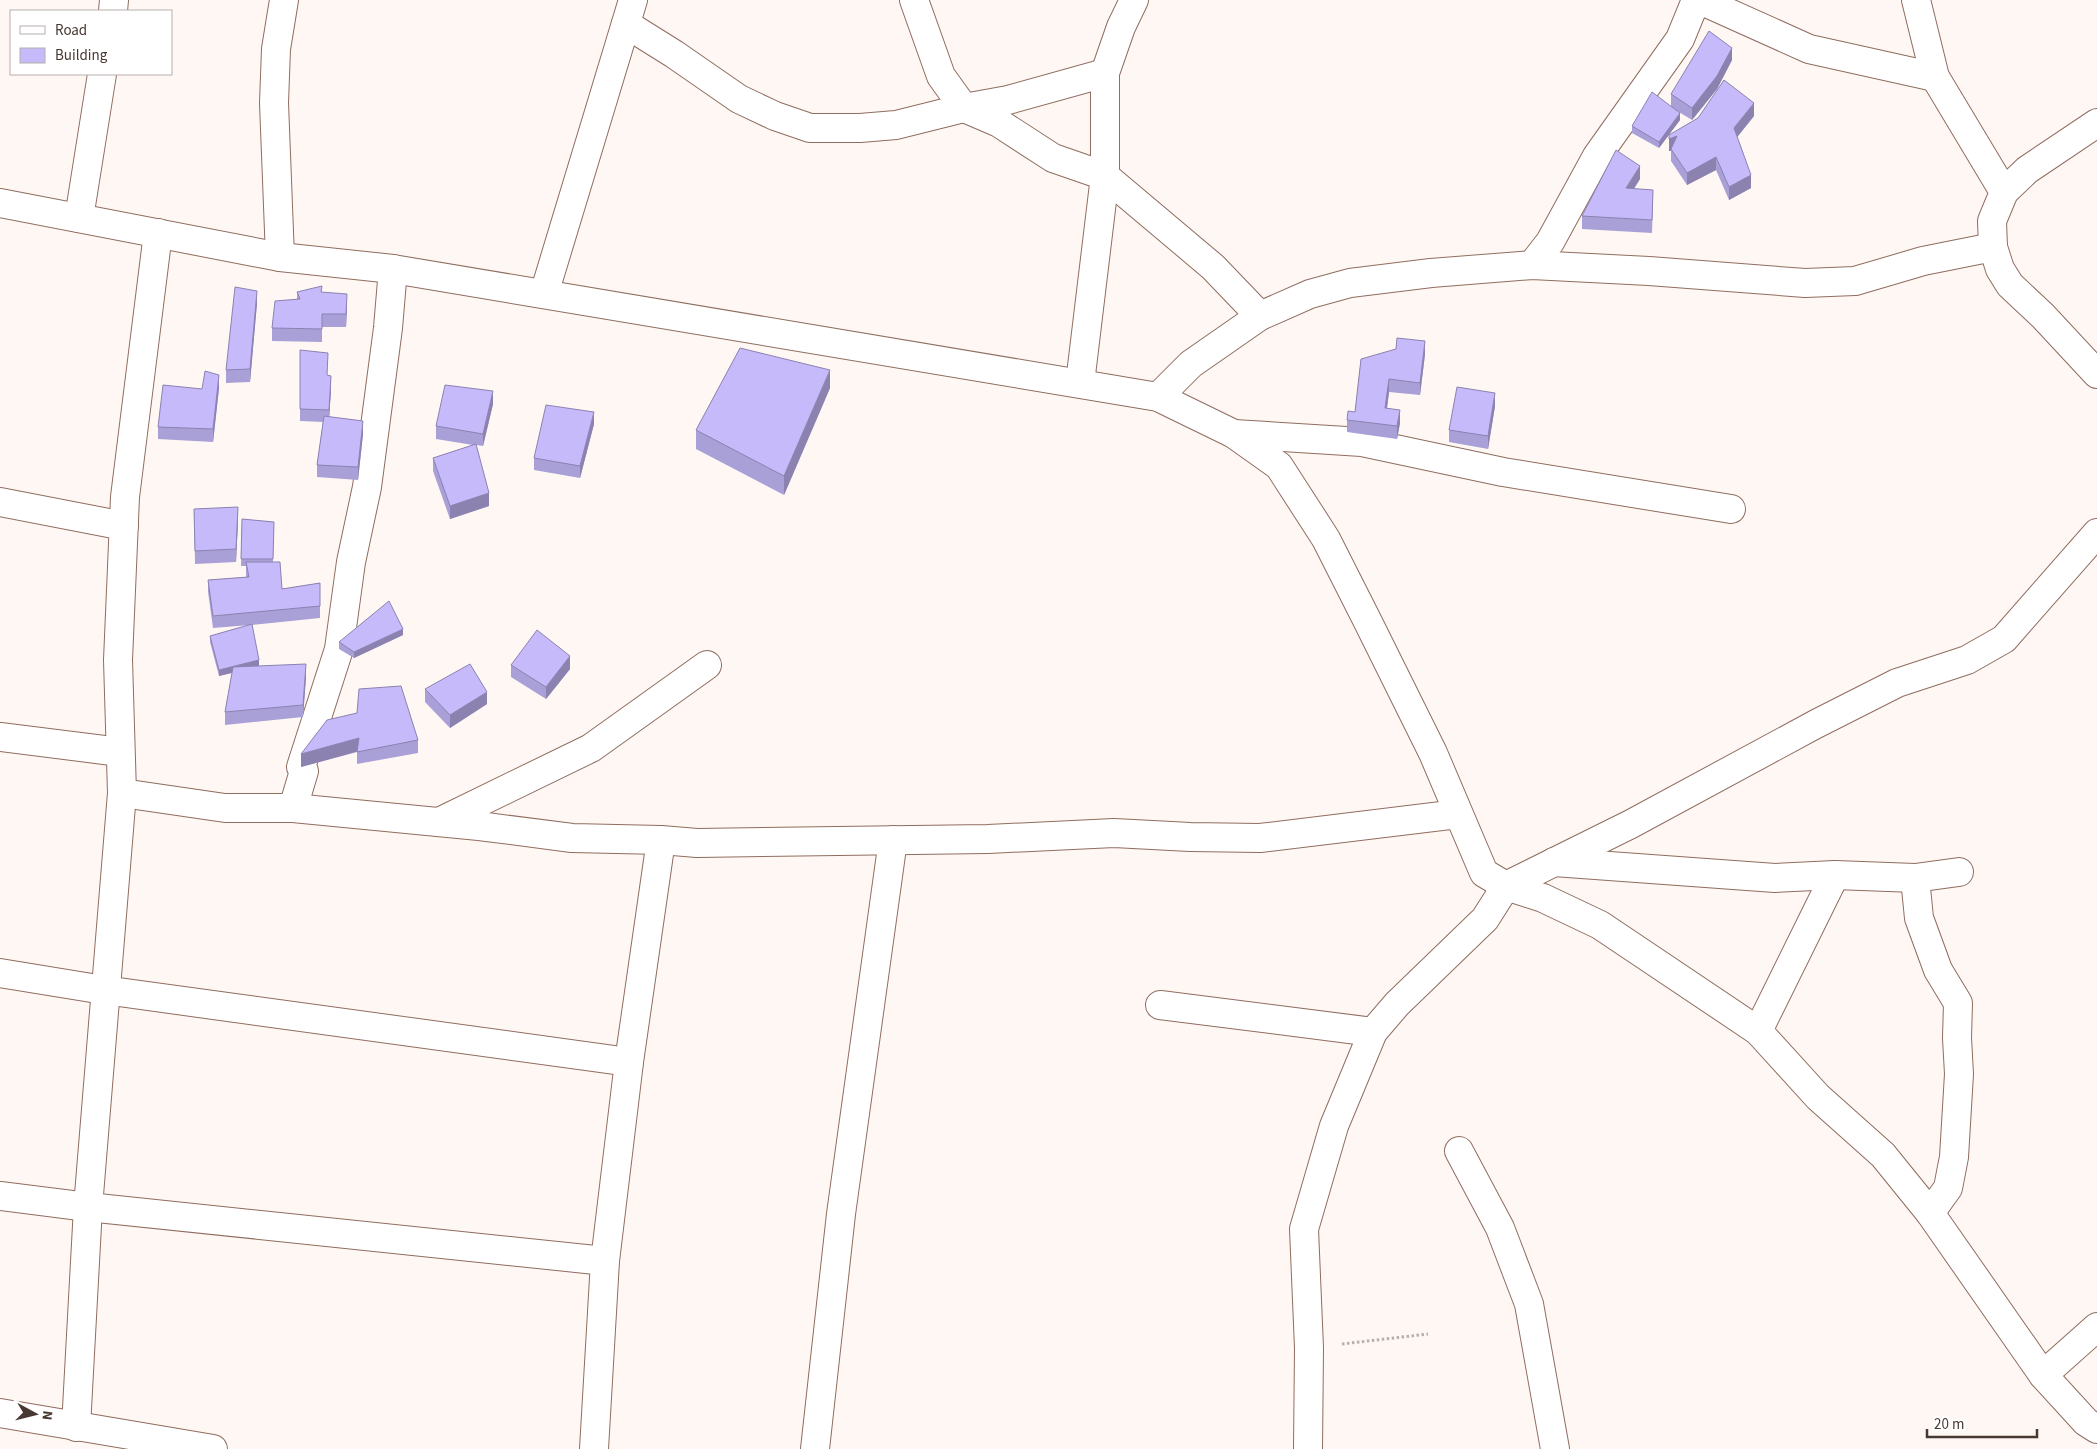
<svg xmlns="http://www.w3.org/2000/svg" width="2097" height="1449" font-family="'Source Sans 3',sans-serif">
<style>
.lines{fill:none;stroke-linecap:round;stroke-linejoin:round}
.minor-casing{stroke:#8f6d5f;stroke-width:30}
.path{stroke:#baafab;stroke-width:3;stroke-dasharray:2.5 2.5;stroke-linecap:butt}
.minor{stroke:#fff;stroke-width:28}
.wall{fill:#aaa0d8}
.shaded-wall{fill:#8b82b0}
.building{fill:#c6bafb;stroke:#8b82b0}
</style>
<rect width="100%" height="100%" fill="#fff7f4"/>
<g class="lines">
<defs>
<g id="minor">
<polyline points="914,0 941,76 964,108 999,123 1053,158 1105,176 1213,267 1260,316"/>
<polyline points="1700,0 1809,49 1935,77"/>
<polyline points="1916,0 1935,77 2004,192 1992,221 1993,247 2000,269 2010,285 2043,316 2097,374"/>
<polyline points="113,11 114,0"/>
<polyline points="626,24 674,54 739,99 775,116 810,128 860,128 896,125 964,108 1008,100 1105,73"/>
<polyline points="2004,192 2027,170 2097,123"/>
<polyline points="0,203 280,257 393,269 1158,397 1234,434 1279,466 1326,539 1368,622 1433,753 1484,873 1506,886 1543,898 1600,925 1758,1031 1818,1097 1883,1155 1930,1213 2043,1375 2086,1422 2097,1429"/>
<polyline points="79,218 102,74"/>
<polyline points="280,257 274,103 276,49 284,0"/>
<polyline points="1532,265 1550,242 1597,156 1680,39 1696,0"/>
<polyline points="544,294 633,0"/>
<polyline points="1080,383 1105,176 1105,73 1121,27 1134,0"/>
<polyline points="1158,397 1191,364 1260,316 1310,294 1350,283 1431,273 1532,265 1649,271 1805,283 1855,281 1923,261 1993,247"/>
<polyline points="1234,434 1362,442 1503,472 1731,509"/>
<polyline points="0,502 124,526"/>
<polyline points="0,737 120,752"/>
<polyline points="122,793 225,808 293,808 479,826 572,838 661,840 697,843 988,839 1114,833 1190,837 1260,838 1458,814"/>
<polyline points="293,808 304,771 301,767 339,649 351,562 367,487 388,328 393,269"/>
<polyline points="439,822 591,748 707,665"/>
<polyline points="1554,862 1775,878 1835,875 1915,878 1959,872"/>
<polyline points="1915,878 1919,918 1938,970 1958,1003 1957,1038 1959,1074 1954,1157 1948,1188 1930,1213"/>
<polyline points="0,973 104,990 629,1062"/>
<polyline points="1160,1005 1373,1032"/>
<polyline points="1758,1031 1835,875"/>
<polyline points="1459,1151 1500,1228 1529,1304 1555,1449"/>
<polyline points="0,1196 88,1207 605,1261"/>
<polyline points="2043,1375 2097,1327"/>
<polyline points="0,1413 213,1449"/>
<polyline points="76,1427 88,1207 122,793 118,660 125,497 158,233"/>
<polyline points="594,1449 605,1261 629,1062 661,840"/>
<polyline points="815,1449 841,1214 893,840"/>
<polyline points="1308,1449 1309,1348 1304,1229 1334,1126 1373,1032 1397,1004 1485,919 1506,886 1631,824 1816,724 1897,683 1967,660 2004,639 2097,533"/>
</g>
</defs>
<use href="#minor" class="minor-casing"/>
<polyline class="path" points="1342,1344 1428,1334"/>
<use href="#minor" class="minor"/>
</g>
<g class="wall">
<polygon points="1732,60 1717,89 1692,120 1674,109 1680,120 1659,148 1632,133 1632,126 1671,107 1671,94"/>
<polygon points="1754,116 1737,137 1751,188 1729,200 1716,170 1687,185 1671,161 1671,151 1669,151 1669,135"/>
<polygon points="1640,179 1634,189 1653,203 1652,233 1582,229 1582,216"/>
<polygon points="297,292 322,292 347,307 346,327 322,327 322,342 272,341 272,328 297,299"/>
<polygon points="257,303 250,382 226,383 226,370"/>
<polygon points="300,350 327,375 331,389 329,417 363,434 358,480 317,477 317,465 323,422 300,421"/>
<polygon points="1425,354 1420,395 1389,392 1387,409 1400,423 1397,439 1347,432 1347,420 1355,412 1361,359"/>
<polygon points="219,388 213,442 158,439 158,427 202,389"/>
<polygon points="830,388 784,495 696,449 696,430"/>
<polygon points="493,404 483,446 476,445 489,506 450,519 433,471 433,458 473,445 436,439 436,426"/>
<polygon points="1495,406 1488,449 1449,442 1449,430"/>
<polygon points="594,424 580,478 534,470 534,458"/>
<polygon points="194,509 238,520 236,562 195,564"/>
<polygon points="242,519 274,522 273,562 282,589 320,583 320,618 252,625 259,666 306,677 303,717 225,725 225,712 232,673 219,676 210,642 210,636 250,625 213,628 208,592 208,580 246,577 246,566 241,566"/>
<polygon points="403,635 354,658 339,649 339,642"/>
<polygon points="511,665 570,669 546,699 511,677"/>
<polygon points="425,689 487,704 450,728 425,702"/>
<polygon points="357,713 418,740 418,753 357,764 357,752 301,767"/>
</g>
<g class="shaded-wall">
<polygon points="1732,48 1732,60 1717,89 1692,120 1692,108"/>
<polygon points="1754,103 1754,116 1734,141 1734,128"/>
<polygon points="1680,113 1680,120 1659,148 1659,142"/>
<polygon points="1677,136 1671,149 1671,151 1669,151 1669,139"/>
<polygon points="1716,157 1716,170 1687,185 1687,173"/>
<polygon points="1640,166 1640,179 1626,200 1626,188"/>
<polygon points="1751,175 1751,188 1729,200 1729,187"/>
<polygon points="257,291 257,303 250,382 250,369"/>
<polygon points="347,294 347,307 346,327 346,314"/>
<polygon points="1425,341 1425,354 1420,395 1420,383"/>
<polygon points="830,370 830,388 784,495 784,476"/>
<polygon points="219,375 219,388 213,442 213,429"/>
<polygon points="331,376 331,389 329,422 329,410"/>
<polygon points="1389,379 1389,392 1385,421 1385,408"/>
<polygon points="493,391 493,404 483,446 483,434"/>
<polygon points="1495,393 1495,406 1488,449 1488,436"/>
<polygon points="1400,410 1400,423 1397,439 1397,426"/>
<polygon points="594,412 594,424 580,478 580,466"/>
<polygon points="363,421 363,434 358,480 358,467"/>
<polygon points="489,493 489,506 450,519 450,506"/>
<polygon points="238,507 238,520 236,562 236,549"/>
<polygon points="403,629 403,635 354,658 354,652"/>
<polygon points="570,656 570,669 546,699 546,687"/>
<polygon points="259,660 259,666 219,676 219,670"/>
<polygon points="306,664 306,677 303,717 303,705"/>
<polygon points="487,692 487,704 450,728 450,715"/>
<polygon points="359,738 359,751 301,767 301,754"/>
</g>
<g class="building">
<polygon points="1709,31 1732,48 1717,76 1692,108 1671,94"/>
<polygon points="1724,80 1754,103 1734,128 1751,175 1729,187 1716,157 1687,173 1671,149 1677,136 1669,139 1669,135 1698,118"/>
<polygon points="1652,92 1680,113 1659,142 1632,126"/>
<polygon points="1616,150 1640,166 1626,188 1653,190 1652,220 1582,216"/>
<polygon points="322,286 321,292 347,294 346,314 322,314 322,329 272,328 275,301 300,299 297,292"/>
<polygon points="235,287 257,291 250,369 226,370"/>
<polygon points="1397,338 1425,341 1420,383 1389,379 1385,408 1400,410 1397,426 1347,420 1348,411 1355,412 1361,359 1396,349"/>
<polygon points="740,348 830,370 784,476 696,430"/>
<polygon points="300,350 328,353 327,375 331,376 329,410 300,409"/>
<polygon points="205,371 219,375 213,429 158,427 163,385 202,389"/>
<polygon points="445,385 493,391 483,434 436,426"/>
<polygon points="1457,387 1495,393 1488,436 1449,430"/>
<polygon points="546,405 594,412 580,466 534,458"/>
<polygon points="324,416 363,421 358,467 317,465"/>
<polygon points="476,444 489,493 450,506 433,458"/>
<polygon points="238,507 236,549 195,551 194,509"/>
<polygon points="242,519 274,522 273,559 241,559"/>
<polygon points="246,562 280,562 282,589 320,583 320,606 213,616 208,580 249,577"/>
<polygon points="389,601 403,629 354,652 339,642"/>
<polygon points="252,624 259,660 219,670 210,636"/>
<polygon points="537,630 570,656 546,687 511,665"/>
<polygon points="306,664 303,705 225,712 233,667"/>
<polygon points="470,664 487,692 450,715 425,689"/>
<polygon points="401,686 418,740 357,752 359,738 301,754 327,720 357,713 359,689"/>
</g>
<rect x="10" y="10" width="162" height="65" fill="#ffffff" stroke="#b5afad"/>
<rect x="20" y="26" width="25" height="8" fill="#ffffff" stroke="#b5afad"/>
<text x="55" y="35" font-size="15" fill="#473832">Road</text>
<rect x="20" y="48" width="25" height="15" fill="#c6bafb" stroke="#b5afad"/>
<text x="55" y="60" font-size="15" fill="#473832">Building</text>
<g transform="translate(35 1414) rotate(97)" stroke="#ffffff" stroke-width="4" paint-order="stroke">
<path d="M0-4L9 19L0 12L-9 19Z" fill="#473832"/>
<text y="-8" font-size="14" font-weight="bold" text-anchor="middle" fill="#473832">N</text>
</g>
<path d="M1927 1429v8h110v-8" fill="none" stroke="#473832" stroke-width="2.5"/>
<text x="1934" y="1429" font-size="15" fill="#473832" stroke="#ffffff" stroke-width="4" paint-order="stroke">20 m</text>
</svg>
